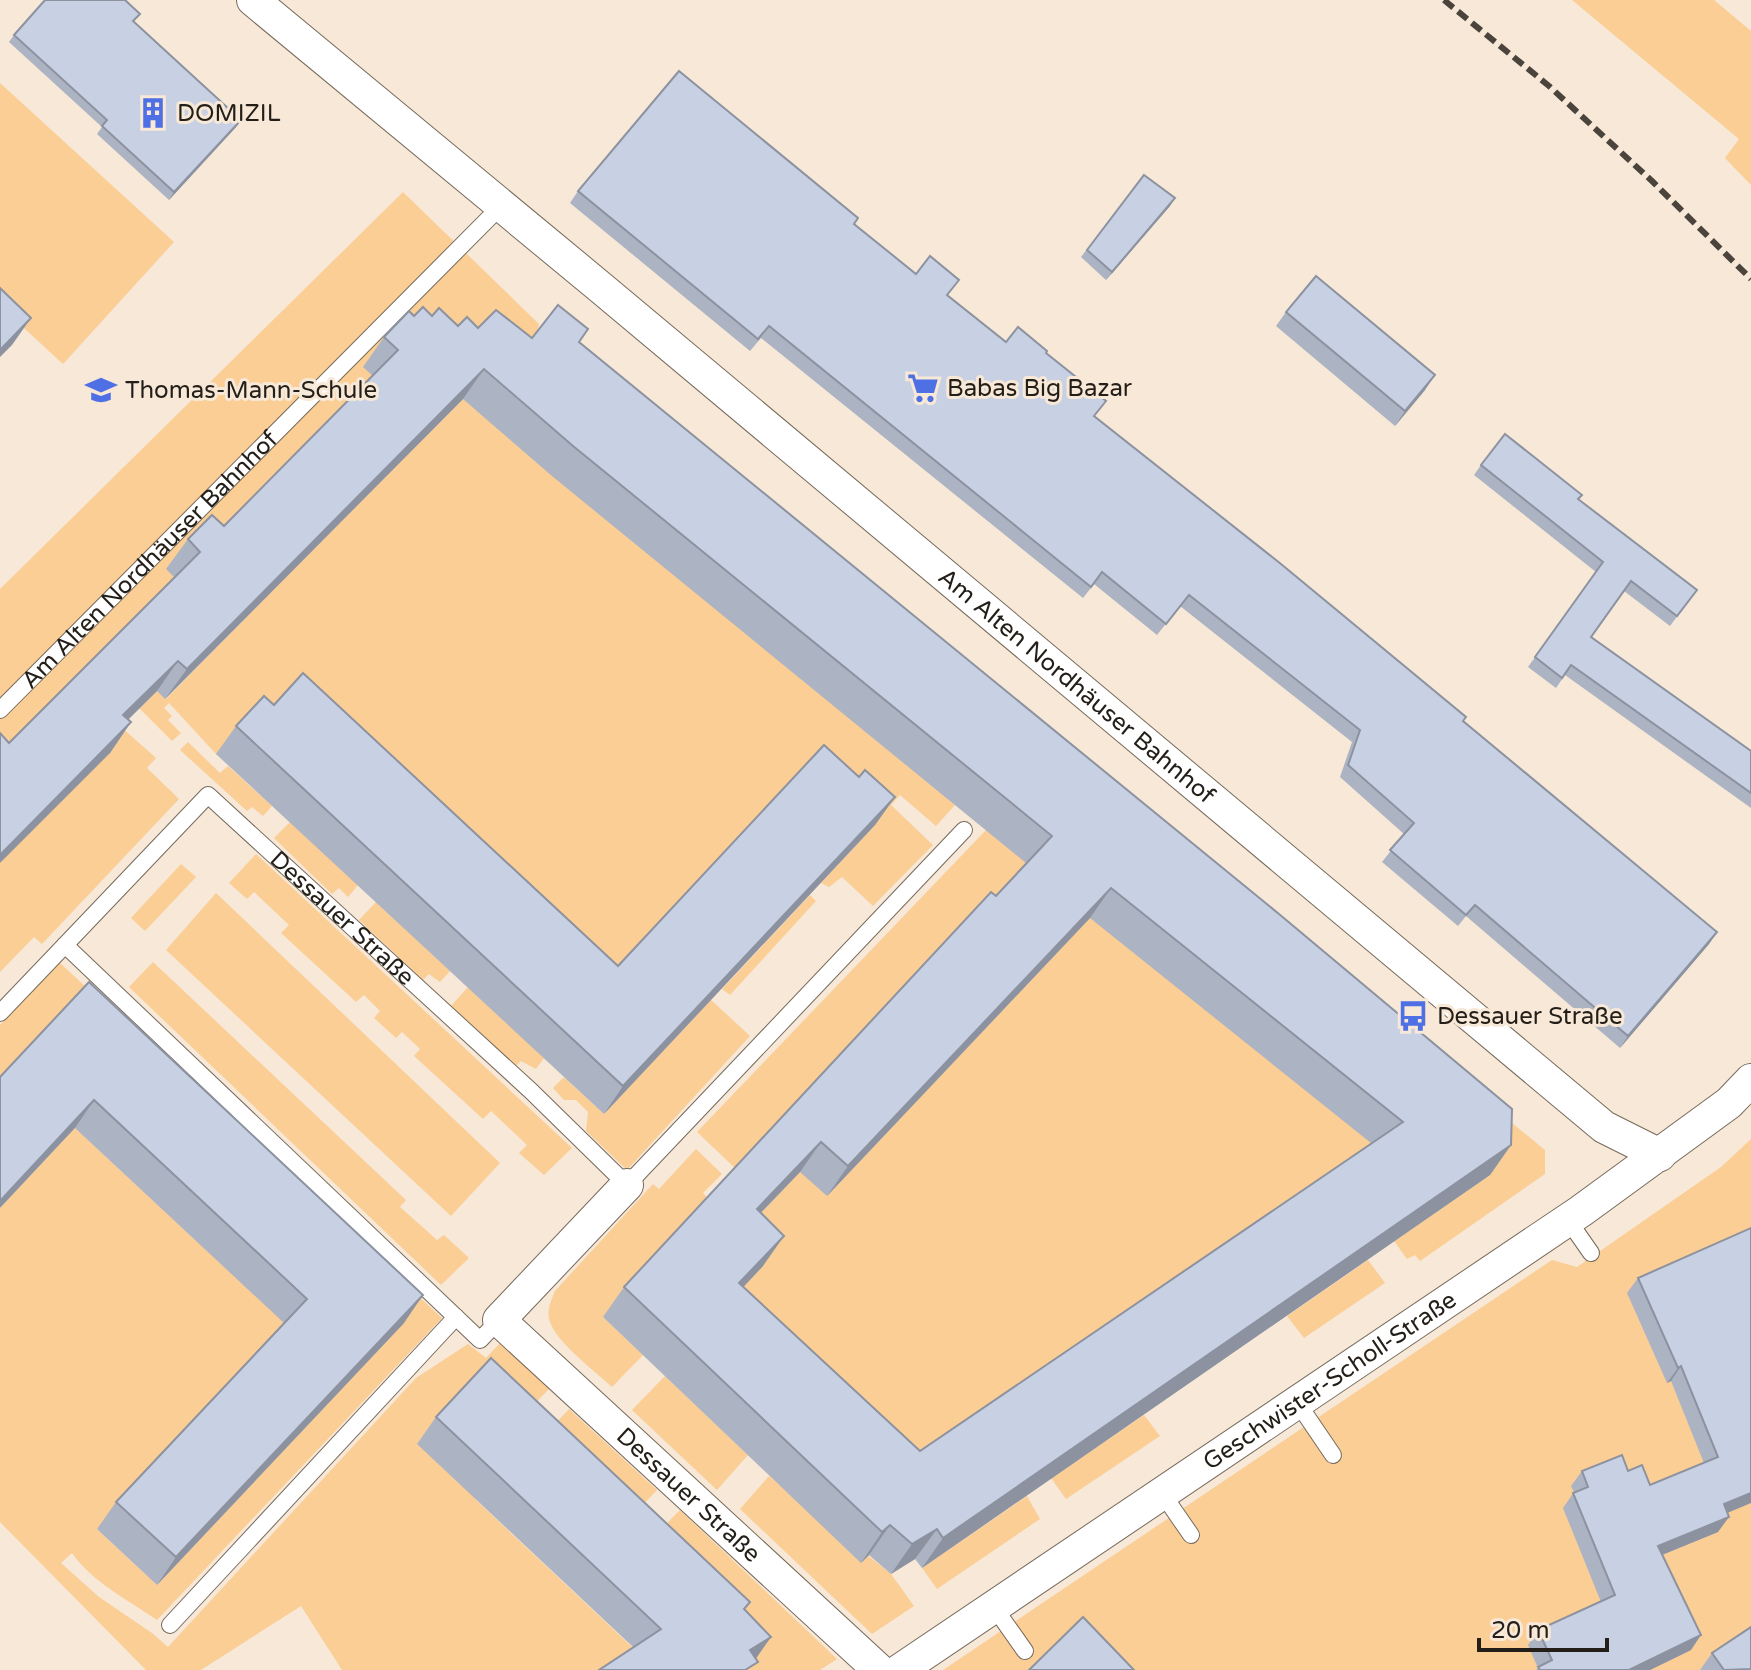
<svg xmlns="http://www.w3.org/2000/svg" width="1751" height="1670" font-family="'Varela Round',sans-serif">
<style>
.green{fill:#fbce96}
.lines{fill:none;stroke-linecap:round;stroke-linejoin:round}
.service-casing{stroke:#766a5b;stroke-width:18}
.minor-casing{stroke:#766a5b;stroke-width:34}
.service{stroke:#fff;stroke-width:16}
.minor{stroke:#fff;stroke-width:32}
.rail{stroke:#4b443c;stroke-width:6;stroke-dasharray:12 6;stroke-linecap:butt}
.wall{fill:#acb3c3;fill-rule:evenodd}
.shaded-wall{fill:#8c929f}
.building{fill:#c8d0e3;stroke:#8c929f;stroke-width:2;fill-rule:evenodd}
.labels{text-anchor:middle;stroke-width:6;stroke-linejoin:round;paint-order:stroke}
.poi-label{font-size:24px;fill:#231e18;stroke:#f7e8d7;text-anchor:start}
.street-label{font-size:24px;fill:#231e18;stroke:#f7e8d7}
</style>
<rect width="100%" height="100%" fill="#f7e8d7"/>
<g class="green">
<polygon points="1572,0 1714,0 1751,31 1751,185 1725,158 1739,139"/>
<polygon points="0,83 174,242 63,364 0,306"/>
<polygon points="403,192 539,324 537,335 511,369 377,380 203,557 167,569 178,581 0,761 0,589"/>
<polygon points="478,382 955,805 936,826 900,795 891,805 933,845 873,906 842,877 829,887 821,883 875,825 598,994 216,754 169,703 164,708 172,716 168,720 181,733 172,741 105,674 122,656 166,699"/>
<polygon points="121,727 156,758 147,768 179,799 42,944 34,937 0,972 0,863"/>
<polygon points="188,742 220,773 228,766 272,806 263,816 252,807 247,811 180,750"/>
<polygon points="290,822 358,885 348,897 339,888 332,894 274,838"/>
<polygon points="986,830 1037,859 827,1195 1072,937 1085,913 1389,1147 899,1481 718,1313 735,1239 771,1202 697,1132"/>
<polygon points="256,854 572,1148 544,1175 519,1153 527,1145 491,1111 483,1119 414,1056 420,1049 402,1032 396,1038 374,1018 380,1011 364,995 356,1002 281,933 289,925 254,892 247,899 229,883"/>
<polygon points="181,864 196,877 145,931 131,918"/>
<polygon points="216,893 500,1163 451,1216 166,950"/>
<polygon points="810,895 816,901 730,995 722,989"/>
<polygon points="376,902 450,971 440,982 429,974 423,980 359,920"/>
<path d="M59,962L442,1318L157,1620C128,1600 91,1581 72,1553L61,1563L99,1597L152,1633L168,1647L416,1378L468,1344L486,1358L501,1342L550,1388L514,1425L476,1500L647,1661L624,1670H342L301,1606L201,1670H146L0,1522V1208L75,1128L288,1326L97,1529L157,1585L404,1322L70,1010L0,1084V1025Z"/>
<polygon points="153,962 406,1200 400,1207 437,1240 444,1235 469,1258 441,1285 129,987"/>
<polygon points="468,987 544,1058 536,1069 521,1061 516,1066 451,1006"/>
<polygon points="710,999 750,1036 627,1170 586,1131 588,1112 576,1100 564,1100 553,1088 564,1077 604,1114"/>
<polygon points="1469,1088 1545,1150 1545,1174 1420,1261 1415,1255 1407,1259 1394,1241 1490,1175"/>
<polygon points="1751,1139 1751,1670 943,1670 1552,1260 1577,1267 1721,1167"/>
<path d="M696,1149L722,1174L703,1193L710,1201L603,1317L643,1355L612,1387C596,1372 557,1343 550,1322C546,1311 551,1301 555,1291L653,1184L659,1189Z"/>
<polygon points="1368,1260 1385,1283 1304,1338 1287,1316"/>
<polygon points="665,1376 748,1455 717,1490 632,1410"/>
<polygon points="569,1409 657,1490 622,1527 535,1445"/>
<polygon points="1144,1415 1160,1436 1066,1499 1051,1478"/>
<polygon points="769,1476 891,1574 914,1606 872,1634 740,1509"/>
<polygon points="1027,1496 1040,1519 937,1589 922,1568"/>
<polygon points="680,1510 837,1659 820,1670 743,1670 643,1547"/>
</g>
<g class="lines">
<defs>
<g id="service">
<path id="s1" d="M0,710L502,205"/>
<polyline points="0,1013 65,945"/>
<polyline points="1568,1220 1591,1253"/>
<path id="s2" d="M499,1320L480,1340L65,945L208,795L531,1091L627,1185L964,830"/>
<polyline points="1297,1402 1333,1455"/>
<polyline points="1162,1493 1191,1535"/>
<polyline points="994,1607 1025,1651"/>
<polyline points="170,1625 456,1317"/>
</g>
<g id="minor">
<path id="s3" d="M253,0L600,287L1604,1127L1660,1155"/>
<path id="s4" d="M627,1185L499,1320L879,1670"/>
<path id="s5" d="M900,1670L1581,1211L1729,1103L1751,1080"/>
</g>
</defs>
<use href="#service" class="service-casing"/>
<use href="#minor" class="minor-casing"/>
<use href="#service" class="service"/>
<use href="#minor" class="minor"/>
<polyline class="rail" points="1444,0 1549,86 1652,181 1751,279"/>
</g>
<g class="wall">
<polygon points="134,22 236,127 169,200 97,134 102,127 9,42 14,35"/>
<polygon points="1144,175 1170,206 1106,280 1081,257"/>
<polygon points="578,191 854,224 916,274 948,296 1006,342 1046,353 1095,417 1717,932 1709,944 1620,1048 1466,916 1458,926 1382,862 1404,834 1340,777 1352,742 1180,606 1157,635 1094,584 1083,598 761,338 750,351 570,203"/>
<polygon points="1286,312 1425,390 1395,426 1276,326"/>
<path d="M414,316H432L458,326L478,328L532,338L579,342L1511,1145L1490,1175L922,1568L915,1559L891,1574L869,1555L861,1563L603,1317L624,1287L1026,863L552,476L463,399L165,699L157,691L128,720L131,722L110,753L9,743L174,577L166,569L188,539L224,526L373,376L363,367L384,337ZM1090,918L1371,1143L920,1451L743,1287L763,1266L761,1213L800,1172L827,1196Z"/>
<polygon points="1481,465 1578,499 1697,590 1670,626 1624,591 1592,637 1751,751 1751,808 1565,675 1556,688 1528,667 1596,572 1474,475"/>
<polygon points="274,705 618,966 859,777 895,797 875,825 604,1114 216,754 236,726"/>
<polygon points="89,982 404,1323 157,1585 97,1529 116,1502 284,1323 75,1128"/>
<polygon points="1751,1228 1728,1513 1718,1532 1662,1555 1691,1650 1650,1670 1536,1670 1538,1668 1528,1645 1538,1630 1601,1602 1563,1508 1574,1492 1571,1486 1582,1471 1628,1471 1650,1485 1704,1463 1671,1381 1667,1383 1627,1293 1638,1278"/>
<polygon points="436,1417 745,1610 771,1637 756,1658 633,1647 417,1444"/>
<polygon points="1712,1653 1751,1670 1700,1670"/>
</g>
<g class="shaded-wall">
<polygon points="241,120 236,127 169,200 174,192"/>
<polygon points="1175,198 1170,206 1106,280 1112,272"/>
<polygon points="31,318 12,345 0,357 0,350"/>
<polygon points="484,369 463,399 165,699 187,669"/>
<polygon points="1435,375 1425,390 1395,426 1405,411"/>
<polygon points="178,661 157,691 102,745 123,715"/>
<polygon points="131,722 110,753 0,863 0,855"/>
<polygon points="895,797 875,825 604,1114 623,1086"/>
<polygon points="1111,888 1090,918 827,1196 848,1166"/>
<polygon points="1717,932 1709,944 1620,1048 1628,1036"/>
<polygon points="94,1100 75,1128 0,1208 0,1201"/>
<polygon points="821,1142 800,1172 735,1239 757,1209"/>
<polygon points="1511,1145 1490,1175 922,1568 943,1538"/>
<polygon points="784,1236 763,1266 718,1314 739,1283"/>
<polygon points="423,1295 404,1323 157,1585 176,1557"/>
<polygon points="1681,1366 1671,1381 1667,1383 1678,1368"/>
<polygon points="1751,1493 1751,1503 1713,1519 1724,1504"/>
<polygon points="1729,1517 1718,1532 1647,1561 1658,1546"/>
<polygon points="890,1525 869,1555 861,1563 882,1532"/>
<polygon points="937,1529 915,1559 891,1574 912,1544"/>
<polygon points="1701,1635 1691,1650 1650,1670 1629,1670"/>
<polygon points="771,1637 752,1664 750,1650"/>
</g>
<g class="building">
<polygon points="45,0 125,0 140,14 133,21 241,120 174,192 102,126 107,120 14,35"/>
<polygon points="679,71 858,218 854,224 916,274 930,256 959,280 947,295 1006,342 1018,327 1047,351 1046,353 1106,401 1094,416 1281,564 1466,717 1463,721 1717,932 1628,1036 1475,905 1466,915 1390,850 1414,823 1348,765 1360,730 1189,595 1166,624 1102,572 1091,587 769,326 758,339 578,191"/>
<polygon points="1144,175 1175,198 1112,272 1087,250"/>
<polygon points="1316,276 1435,375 1405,411 1286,312"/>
<polygon points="0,288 31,318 0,350"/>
<path d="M558,305L588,329L579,342L1279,914L1512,1109L1511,1145L943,1538L937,1529L912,1544L890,1525L882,1532L624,1287L991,892L996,896L1052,836L573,446L484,369L187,669L178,661L123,715L131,722L0,855V733L9,743L200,552L188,539L212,515L224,526L398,350L384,337L409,311L414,316L423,307L432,316L439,308L458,326L467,317L478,328L496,310L532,338ZM1111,888L1403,1122L920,1451L739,1283L784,1236L757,1209L821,1142L848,1166Z"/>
<polygon points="1505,434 1582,495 1578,499 1697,590 1677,616 1631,581 1591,637 1751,751 1751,793 1571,665 1562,678 1535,657 1603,562 1481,465"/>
<polygon points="303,673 618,966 824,745 859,777 865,770 895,797 623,1086 236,726 264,696 274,705"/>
<polygon points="89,982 423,1295 176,1557 116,1502 307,1299 94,1100 0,1201 0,1077"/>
<polygon points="1751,1228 1751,1493 1724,1504 1729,1517 1658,1546 1701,1635 1629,1670 1540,1670 1538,1667 1552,1660 1538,1630 1615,1595 1573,1493 1588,1487 1582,1471 1622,1455 1628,1471 1642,1465 1650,1485 1718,1457 1681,1366 1678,1368 1638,1278"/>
<polygon points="491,1358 750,1602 744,1609 771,1637 750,1650 758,1662 745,1670 599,1670 661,1629 436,1417"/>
<polygon points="1083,1617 1134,1670 1029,1670"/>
<polygon points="1751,1627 1751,1669 1724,1670 1712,1653"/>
</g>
<defs>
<symbol id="building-bare" viewBox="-9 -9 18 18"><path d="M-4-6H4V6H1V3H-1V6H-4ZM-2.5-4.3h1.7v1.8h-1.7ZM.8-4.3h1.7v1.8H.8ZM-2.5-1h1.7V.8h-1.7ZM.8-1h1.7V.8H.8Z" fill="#4f6fe4" stroke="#f7e8d7" stroke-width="2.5" paint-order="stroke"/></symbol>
<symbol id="supermarket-bare" viewBox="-9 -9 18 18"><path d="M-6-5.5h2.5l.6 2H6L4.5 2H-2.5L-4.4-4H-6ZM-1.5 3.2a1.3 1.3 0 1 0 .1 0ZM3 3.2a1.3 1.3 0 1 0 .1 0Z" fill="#4f6fe4" stroke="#f7e8d7" stroke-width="2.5" paint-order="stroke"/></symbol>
<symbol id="school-bare" viewBox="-9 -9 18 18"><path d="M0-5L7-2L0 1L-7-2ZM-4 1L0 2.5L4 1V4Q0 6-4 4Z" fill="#4f6fe4" stroke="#f7e8d7" stroke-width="2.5" paint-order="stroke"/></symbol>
<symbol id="bus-bare" viewBox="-9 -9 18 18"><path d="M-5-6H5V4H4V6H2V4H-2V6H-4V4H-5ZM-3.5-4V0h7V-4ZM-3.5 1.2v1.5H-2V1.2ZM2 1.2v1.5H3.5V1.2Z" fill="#4f6fe4" stroke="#f7e8d7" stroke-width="2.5" paint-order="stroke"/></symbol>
</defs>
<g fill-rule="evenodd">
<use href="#building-bare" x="131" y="91" width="44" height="44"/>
<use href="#supermarket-bare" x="901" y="366" width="44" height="44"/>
<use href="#school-bare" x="79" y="368" width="44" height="44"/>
<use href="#bus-bare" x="1391" y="994" width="44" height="44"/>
</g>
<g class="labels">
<g class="poi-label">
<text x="177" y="121">DOMIZIL</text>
<text x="947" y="396">Babas Big Bazar</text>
<text x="125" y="398">Thomas-Mann-Schule</text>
<text x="1437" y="1024">Dessauer Straße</text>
</g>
<g class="street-label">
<text dy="8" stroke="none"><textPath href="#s1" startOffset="212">Am Alten Nordhäuser Bahnhof</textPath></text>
<text dy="8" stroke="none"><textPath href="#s3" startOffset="1072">Am Alten Nordhäuser Bahnhof</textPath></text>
<text dy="8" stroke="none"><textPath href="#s2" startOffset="990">Dessauer Straße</textPath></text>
<text dy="8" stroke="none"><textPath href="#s5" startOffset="518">Geschwister-Scholl-Straße</textPath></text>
<text dy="8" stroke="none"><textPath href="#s4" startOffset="444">Dessauer Straße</textPath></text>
</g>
</g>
<path d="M1479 1638v12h128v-12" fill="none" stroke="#231e18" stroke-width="4"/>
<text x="1491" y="1638" font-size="24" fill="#231e18" stroke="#f7e8d7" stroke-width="6" paint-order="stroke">20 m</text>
</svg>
